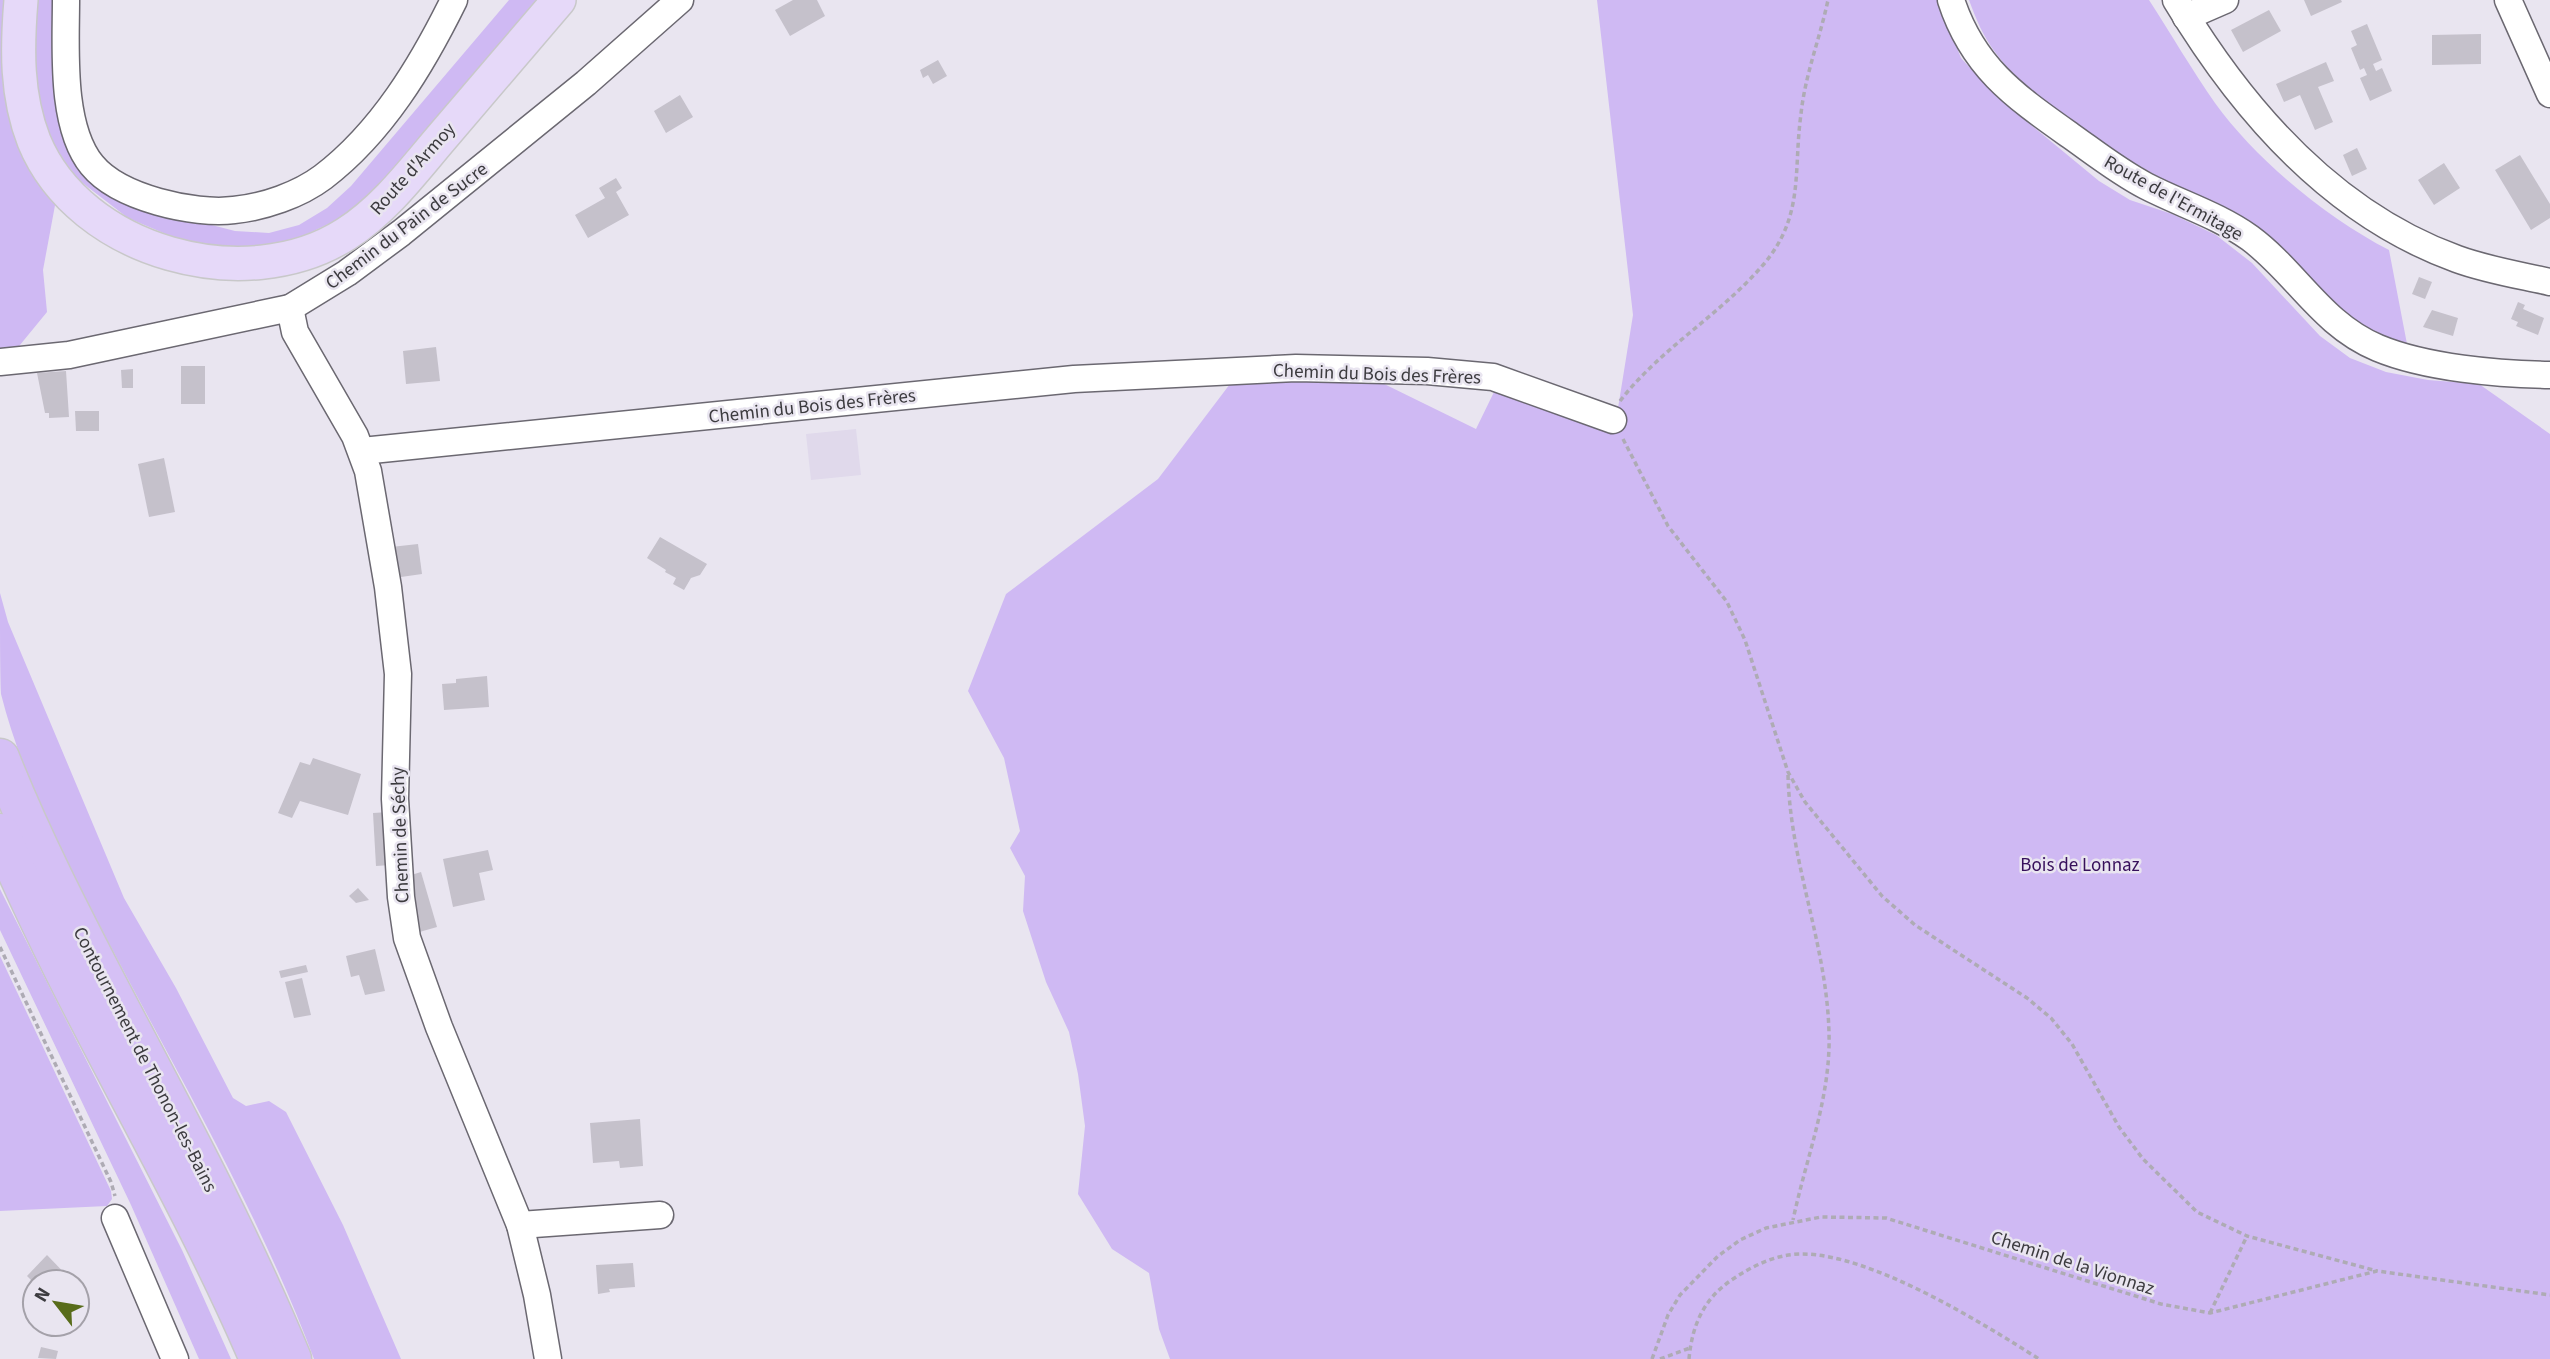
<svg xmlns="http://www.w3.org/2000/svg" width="2550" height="1359" font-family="'Source Sans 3',sans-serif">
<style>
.built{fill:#e0d9eb}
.green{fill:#cfb9f3}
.building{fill:#c5c1cb}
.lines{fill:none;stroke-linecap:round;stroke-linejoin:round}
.minor-casing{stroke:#6b6871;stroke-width:29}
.major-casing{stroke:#c8c8c9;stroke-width:36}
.highway-casing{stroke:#c8c8c9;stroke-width:41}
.path{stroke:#aeabb4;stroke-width:3.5;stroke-dasharray:5 3.5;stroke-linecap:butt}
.minor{stroke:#fff;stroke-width:26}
.major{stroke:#e6d9f9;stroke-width:33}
.highway{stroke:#d5c0f5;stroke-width:38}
.labels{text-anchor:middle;stroke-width:5;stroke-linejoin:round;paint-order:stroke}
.street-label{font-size:19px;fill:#3c3b3f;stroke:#e9e5f0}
.park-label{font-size:19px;fill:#37105b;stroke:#e9e5f0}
</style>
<rect width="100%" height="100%" fill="#e9e5f0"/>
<polygon class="built" points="856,429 861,475 811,480 806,434"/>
<g class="green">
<polygon points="0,0 7,0 56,200 43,270 47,312 15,351 0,352"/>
<polygon points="37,0 58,0 68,128 165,213 235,231 269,233 299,225 327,208 351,186 509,0 544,0 366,206 274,250 187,243 128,218 76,178 51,141 43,121 32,56"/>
<polygon points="1597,0 1938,0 1961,58 1997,97 2099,181 2130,200 2172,214 2216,235 2252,263 2320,336 2350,358 2386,372 2428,380 2479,384 2550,434 2550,1359 1170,1359 1159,1329 1149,1273 1112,1249 1078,1194 1085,1126 1078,1074 1069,1032 1046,982 1023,911 1025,876 1010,848 1020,831 1004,758 968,691 1006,594 1158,479 1233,380 1374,379 1476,429 1494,392 1614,433 1633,315"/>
<path d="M1969,0H2149C2171,34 2192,70 2215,103C2256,160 2327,218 2389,250L2407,344C2387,337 2366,331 2349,318C2314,290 2288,253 2254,225C2227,204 2193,196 2164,180C2115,153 2026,96 1995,52C1983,36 1976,19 1969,0Z"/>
<path d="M0,593L8,622L124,898L176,988L233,1098L246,1106L269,1101L286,1112L343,1225L401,1359H314C261,1217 183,1084 113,951C71,871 23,782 1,694C0,670 0,620 0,593Z"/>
<polygon points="0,889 182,1250 231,1359 199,1359 131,1205 0,930"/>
<polygon points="0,956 111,1191 112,1199 107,1206 0,1211"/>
</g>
<g class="building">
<polygon points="793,0 817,0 825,16 790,36 775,10"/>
<polygon points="2304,0 2341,0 2342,2 2311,16"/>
<polygon points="2269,10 2281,31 2243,52 2231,30"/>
<polygon points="2367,24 2382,60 2373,64 2376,71 2382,68 2392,91 2370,101 2360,78 2367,75 2364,68 2360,70 2351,48 2357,45 2351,31"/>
<polygon points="2481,34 2481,64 2432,65 2432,35"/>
<polygon points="938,60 947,76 933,84 928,75 923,78 920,70"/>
<polygon points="2326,62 2334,81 2318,87 2333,122 2315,130 2300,95 2284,102 2276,84"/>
<polygon points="680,95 693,117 666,133 654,111"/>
<polygon points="2357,148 2367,169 2352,176 2343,155"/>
<polygon points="2520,155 2550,204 2550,218 2531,230 2495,170"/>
<polygon points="2444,163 2460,188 2434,205 2418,180"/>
<polygon points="616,178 622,188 616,192 629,215 588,238 575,215 605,198 599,188"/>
<polygon points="2419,277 2432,282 2425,299 2412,294"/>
<polygon points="2518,302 2525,305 2523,309 2544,318 2538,335 2516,326 2518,322 2511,319"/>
<polygon points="2432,310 2458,318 2453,336 2423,327"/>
<polygon points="436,347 440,381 406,384 403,351"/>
<rect x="181" y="366" width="24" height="38"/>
<polygon points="133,369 133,388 122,388 121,370"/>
<polygon points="66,371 69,417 49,418 49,413 45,413 37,373"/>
<polygon points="75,411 99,411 99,431 76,431"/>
<polygon points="164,458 175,512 149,517 138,464"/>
<polygon points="660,537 707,564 700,575 691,578 684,590 673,584 676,578 665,572 666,570 647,558"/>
<polygon points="418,544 422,574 394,578 391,547"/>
<polygon points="487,676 489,707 444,710 442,684 456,683 456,679"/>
<polygon points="313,758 361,774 348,815 300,801 292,818 278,813 300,762 310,765"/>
<polygon points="389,812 391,865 376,866 373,813"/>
<polygon points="488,850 493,870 479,873 485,900 453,907 443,859"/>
<polygon points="421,872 437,927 416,933 408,876"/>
<polygon points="358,888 369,900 356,903 349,896"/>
<polygon points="375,949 385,991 365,995 359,975 351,977 346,956"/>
<polygon points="306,965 308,972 281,978 279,971"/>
<polygon points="302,978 311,1015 294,1018 285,982"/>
<polygon points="640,1119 643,1166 620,1168 619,1161 593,1163 590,1123"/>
<polygon points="47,1255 73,1282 35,1284 27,1276"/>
<polygon points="633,1263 635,1287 609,1289 610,1292 598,1294 596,1265"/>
<polygon points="41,1347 58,1351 56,1359 38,1358"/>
</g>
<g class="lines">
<defs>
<g id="minor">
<path d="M66,0C66,47 60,126 92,165C119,198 194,215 234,210C264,207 299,195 323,177C382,132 422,65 454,0"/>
<path d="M1951,0C1973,68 2016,97 2071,136C2095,153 2119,172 2146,186C2181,204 2218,215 2250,238C2296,272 2322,325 2378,348C2426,368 2498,374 2550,375"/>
<path d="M2176,0C2242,110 2332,214 2457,259C2487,270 2519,275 2550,282"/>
<polyline points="2508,0 2550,94"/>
<polyline points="2186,17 2225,0"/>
<polyline points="290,308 295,332 355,436 368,471 388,587 398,674 395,799 401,897 407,938 439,1027 520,1225 537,1295 548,1359"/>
<polyline points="0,362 69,355 290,308 347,273 401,233 586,83 680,0"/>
<polyline points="362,451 1074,379 1296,368 1427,371 1493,377 1613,420"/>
<polyline points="115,1218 175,1359"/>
<polyline points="520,1225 660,1215"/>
</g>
<path id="major" d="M21,0C17,48 16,95 34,141C80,253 246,298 346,234C385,209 413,171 442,137C481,91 520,46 559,0"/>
<g id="highway">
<path d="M0,758C32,839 72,916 112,993C175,1113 240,1233 292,1359"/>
<path d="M0,833C76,1014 182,1179 259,1359"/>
</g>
</defs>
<use href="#minor" class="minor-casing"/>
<use href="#major" class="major-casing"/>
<use href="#highway" class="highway-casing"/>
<g class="path">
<path d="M1620,401C1661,348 1720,315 1763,265C1805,216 1793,171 1801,114C1805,75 1820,38 1828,0"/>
<polyline points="1623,439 1668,526 1727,602 1745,640 1788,772 1805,802 1882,896 1915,925 2027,998 2051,1018 2072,1044 2119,1127 2143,1159 2197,1212 2247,1236 2377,1271"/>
<path d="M1788,775C1790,863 1827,945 1829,1033C1831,1097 1806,1158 1793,1220"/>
<polyline points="0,947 111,1182 115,1196"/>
<polyline points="2210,1313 2247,1236"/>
<polyline points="1652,1359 1668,1315 1680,1295 1718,1256 1740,1240 1766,1228 1821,1217 1886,1218 2161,1304 2210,1313 2377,1271 2550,1295"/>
<polyline points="1660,1359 1690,1348"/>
<path d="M1689,1359C1692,1325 1704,1298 1733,1279C1754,1265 1777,1254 1802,1254C1871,1254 1981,1322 2039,1359"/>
</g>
<use href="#minor" class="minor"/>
<use href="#major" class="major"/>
<use href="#highway" class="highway"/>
</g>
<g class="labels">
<g class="street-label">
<text transform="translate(412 168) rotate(-48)" y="7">Route d'Armoy</text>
<text transform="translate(2174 197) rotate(29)" y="7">Route de l'Ermitage</text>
<text transform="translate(406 225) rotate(-37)" y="7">Chemin du Pain de Sucre</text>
<text transform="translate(1377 373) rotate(2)" y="7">Chemin du Bois des Frères</text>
<text transform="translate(812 405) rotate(-6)" y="7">Chemin du Bois des Frères</text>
<text transform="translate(399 835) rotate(-92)" y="7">Chemin de Séchy</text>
<text transform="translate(146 1059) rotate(63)" y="7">Contournement de Thonon-les-Bains</text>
<text transform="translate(2073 1262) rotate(18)" y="7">Chemin de la Vionnaz</text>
</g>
<g class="park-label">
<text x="2080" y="871">Bois de Lonnaz</text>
</g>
</g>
<g transform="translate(56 1303) rotate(301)"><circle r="33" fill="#e9e5f0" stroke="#a4a1a9" stroke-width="2"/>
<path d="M0-5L12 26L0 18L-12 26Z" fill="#586c1a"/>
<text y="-10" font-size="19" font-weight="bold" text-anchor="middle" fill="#3c3b3f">N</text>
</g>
</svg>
